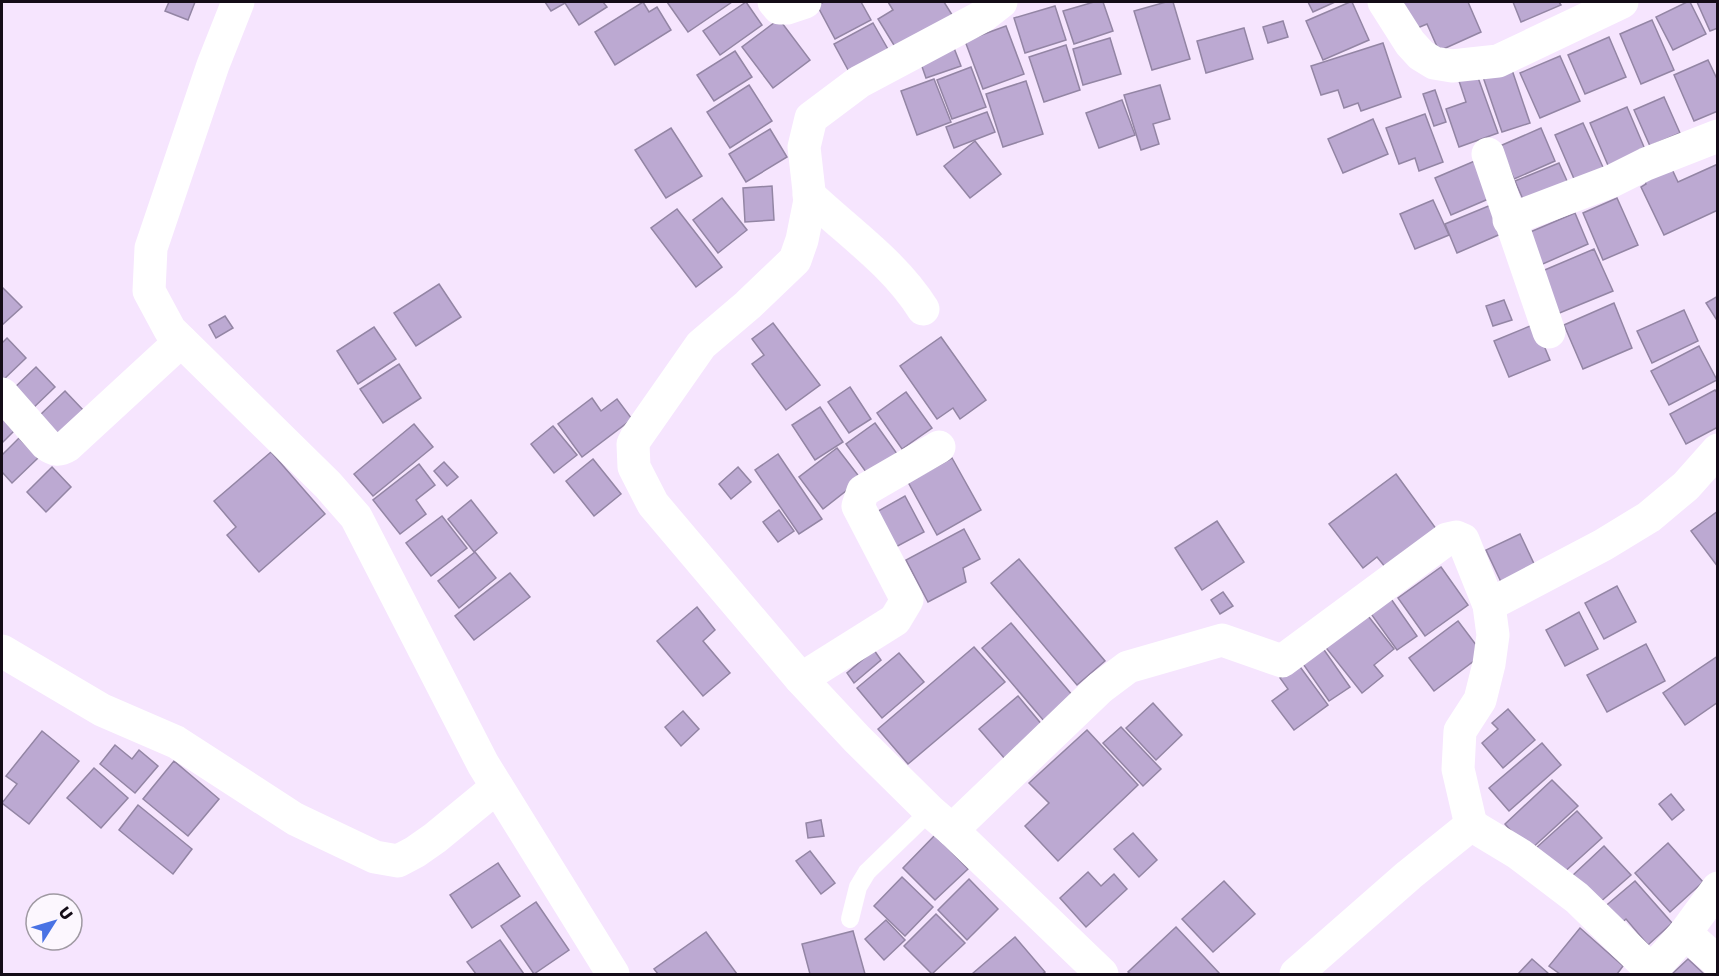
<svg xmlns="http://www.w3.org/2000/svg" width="1719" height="976" font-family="Rubik,sans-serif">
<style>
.building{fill:#bca9d2;stroke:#9385a4;stroke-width:1.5}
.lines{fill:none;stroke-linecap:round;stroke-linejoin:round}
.lane{stroke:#fff;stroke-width:18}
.street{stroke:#fff;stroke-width:33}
.secondary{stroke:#fff;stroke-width:33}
</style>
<rect width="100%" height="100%" fill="#f6e5fe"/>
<g class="building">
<polygon points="169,2 195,2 188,20 165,11"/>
<polygon points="545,2 603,2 607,7 579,25 565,3 551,11"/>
<polygon points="643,2 649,12 657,7 671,30 615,65 595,32"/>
<polygon points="667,2 732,2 688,32"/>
<polygon points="746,2 762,25 720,55 703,31"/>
<polygon points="824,2 861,2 871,20 835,39 817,5"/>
<polygon points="888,2 944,2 956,21 900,55 878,19 893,10"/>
<polygon points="1094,2 1103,2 1113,31 1074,44 1063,11"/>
<polygon points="1166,2 1173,2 1190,59 1152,70 1134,11"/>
<polygon points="1308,2 1335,2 1313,12"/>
<polygon points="1350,2 1352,2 1369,40 1323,60 1306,21"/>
<polygon points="1403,2 1468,2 1481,32 1439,51 1427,24 1415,29"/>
<polygon points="1513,2 1559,2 1561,5 1521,22"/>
<polygon points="1687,2 1690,2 1706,34 1673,50 1656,17"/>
<polygon points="1697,2 1718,2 1718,28 1710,31"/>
<polygon points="1055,6 1066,40 1025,53 1014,18"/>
<polygon points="779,19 810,60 773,88 742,47"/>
<polygon points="1652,20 1674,70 1641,84 1620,34"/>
<polygon points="1283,21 1288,37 1268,43 1263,27"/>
<polygon points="873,23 893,58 853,79 834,44"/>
<polygon points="1006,26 1024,74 983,89 965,41"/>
<polygon points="1244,28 1253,59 1206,73 1197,41"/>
<polygon points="1609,37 1626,77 1585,94 1568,55"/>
<polygon points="1110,38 1121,74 1083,85 1073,49"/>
<polygon points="1383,43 1401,97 1361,111 1358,103 1344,108 1338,90 1321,95 1311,66"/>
<polygon points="1066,45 1080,90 1044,102 1029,57"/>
<polygon points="954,48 961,66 926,78 920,61"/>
<polygon points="735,51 752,77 714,101 697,75"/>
<polygon points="1560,56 1580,101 1540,118 1520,73"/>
<polygon points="1708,60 1718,81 1718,111 1694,121 1674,75"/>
<polygon points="971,67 986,107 952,119 937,80"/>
<polygon points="1511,67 1530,123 1502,132 1483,77"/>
<polygon points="1476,72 1498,133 1459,147 1446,109 1466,102 1458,78"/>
<polygon points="934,79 951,122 917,135 901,91"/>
<polygon points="1026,81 1043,134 1003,147 986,94"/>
<polygon points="749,85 772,121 730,148 707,112"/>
<polygon points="1160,85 1170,119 1153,124 1159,144 1141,150 1124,95"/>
<polygon points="1435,90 1446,122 1434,126 1423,94"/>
<polygon points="1664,97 1680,133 1650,146 1634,110"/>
<polygon points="1122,100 1135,135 1099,148 1086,113"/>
<polygon points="1627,107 1647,154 1610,170 1590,123"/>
<polygon points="987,112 995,132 954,148 946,127"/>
<polygon points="1425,114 1443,162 1419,171 1415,158 1399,164 1386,128"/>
<polygon points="1373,119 1388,154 1343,173 1328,139"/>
<polygon points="1583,123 1607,176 1578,188 1555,135"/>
<polygon points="671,128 702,176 666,198 635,150"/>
<polygon points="1541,128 1555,161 1514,179 1500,146"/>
<polygon points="770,129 787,157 746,182 729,154"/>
<polygon points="975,141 1001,174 970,198 944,166"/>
<polygon points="1477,160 1493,197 1451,215 1435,178"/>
<polygon points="1559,163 1572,192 1528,211 1515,181"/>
<polygon points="1718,164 1718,210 1664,235 1641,187 1646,184 1643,178 1670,165 1678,182"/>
<polygon points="772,186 774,220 745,222 743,188"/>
<polygon points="722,198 747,230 718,253 693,220"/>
<polygon points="1617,198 1638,245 1603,260 1583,213"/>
<polygon points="1433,200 1449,235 1415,249 1400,214"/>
<polygon points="1491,205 1503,233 1457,253 1445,224"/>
<polygon points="677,209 722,267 696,287 651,228"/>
<polygon points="1575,213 1588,244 1536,267 1523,235"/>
<polygon points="1594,249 1613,291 1557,314 1540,272"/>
<polygon points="439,284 461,317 416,346 394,313"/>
<polygon points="2,287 22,307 2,325"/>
<polygon points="1718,296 1718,322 1706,303"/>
<polygon points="1504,300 1512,320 1493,326 1486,306"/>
<polygon points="1614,303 1632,348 1583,369 1564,325"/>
<polygon points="1684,310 1698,341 1652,363 1637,331"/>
<polygon points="225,316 233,328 216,338 209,325"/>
<polygon points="773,323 820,385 786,410 752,364 764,355 752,339"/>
<polygon points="1535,324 1550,360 1509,377 1494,341"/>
<polygon points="374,327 396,359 358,384 337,351"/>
<polygon points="941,337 986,400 960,419 953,408 937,419 900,366"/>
<polygon points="7,338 26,358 2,381 2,343"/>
<polygon points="1699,346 1717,380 1669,405 1651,371"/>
<polygon points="399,364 421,398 383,423 360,389"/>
<polygon points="36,367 55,387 29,412 10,392"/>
<polygon points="850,387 871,419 849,433 828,402"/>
<polygon points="1715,390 1718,394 1718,427 1686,444 1670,414"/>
<polygon points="65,391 84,411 58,436 39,416"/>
<polygon points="906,392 932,428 902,449 877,413"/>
<polygon points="592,398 601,411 617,399 632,419 582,457 558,424"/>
<polygon points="820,407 843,442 815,460 792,425"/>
<polygon points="2,408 19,426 2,443"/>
<polygon points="875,423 900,458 871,479 846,444"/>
<polygon points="414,424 433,447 373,496 354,474"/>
<polygon points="553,426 577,455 554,473 531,444"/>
<polygon points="19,438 38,458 12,483 2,472 2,455"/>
<polygon points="837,448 861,479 823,509 799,477"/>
<polygon points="271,452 325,514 259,572 227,535 236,527 214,501"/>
<polygon points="778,454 822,519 799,534 755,470"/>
<polygon points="952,458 981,510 937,535 908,482"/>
<polygon points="593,459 621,494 594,516 566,481"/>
<polygon points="444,462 458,477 447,486 434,471"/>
<polygon points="419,464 435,485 416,500 426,514 400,534 373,500"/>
<polygon points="52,467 71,487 46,512 27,492"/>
<polygon points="738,467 751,482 731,499 719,484"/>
<polygon points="1396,474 1437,530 1386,568 1377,557 1363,568 1329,524"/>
<polygon points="905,496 924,532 892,549 873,514"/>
<polygon points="471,500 497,533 474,552 448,519"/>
<polygon points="779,510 794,531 778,542 763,522"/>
<polygon points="1718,511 1718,567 1691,531"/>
<polygon points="442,516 467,548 431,576 406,543"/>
<polygon points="1217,521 1244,562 1202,590 1175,548"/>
<polygon points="964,529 980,559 963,568 966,582 928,602 906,560"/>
<polygon points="1520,534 1536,568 1502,584 1486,550"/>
<polygon points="475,552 496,578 459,608 438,581"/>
<polygon points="1019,559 1105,661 1077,685 991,583"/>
<polygon points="1441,567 1468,605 1425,636 1398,598"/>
<polygon points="510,573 530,597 474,640 455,616"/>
<polygon points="1617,586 1636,622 1604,639 1585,603"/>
<polygon points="1223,592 1233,606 1220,614 1211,600"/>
<polygon points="1389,596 1417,636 1397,650 1369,611"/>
<polygon points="697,607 715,630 703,641 730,673 703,696 657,641"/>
<polygon points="1365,612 1394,649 1374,665 1383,676 1362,693 1323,644"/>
<polygon points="1579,612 1598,649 1565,666 1546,630"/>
<polygon points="1458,621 1483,654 1434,691 1409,658"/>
<polygon points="1011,623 1073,696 1044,721 982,648"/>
<polygon points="1646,644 1665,681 1607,712 1587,675"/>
<polygon points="974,647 1005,682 908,764 878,729"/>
<polygon points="1322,647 1350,687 1329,701 1301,661"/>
<polygon points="874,650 881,660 854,683 847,673"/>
<polygon points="899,653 924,682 882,718 857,688"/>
<polygon points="1718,656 1718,702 1685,725 1663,693"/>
<polygon points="1298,664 1328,705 1294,730 1272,701 1288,689 1280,678"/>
<polygon points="1018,696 1043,726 1005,759 979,729"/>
<polygon points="1153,703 1182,735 1156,760 1126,728"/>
<polygon points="1508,709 1535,740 1503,768 1482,743 1498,729 1492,723"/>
<polygon points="683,711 699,729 681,746 665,727"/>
<polygon points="1121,727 1161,769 1143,786 1103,743"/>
<polygon points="1087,730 1138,785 1058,861 1025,826 1049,803 1029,783"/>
<polygon points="42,731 79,761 29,824 2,803 17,784 6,776"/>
<polygon points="1542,743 1561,765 1509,811 1489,788"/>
<polygon points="115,745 132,759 139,750 158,766 135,793 100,764"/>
<polygon points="174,761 219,799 188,836 143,799"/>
<polygon points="94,768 128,798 101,828 67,798"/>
<polygon points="1552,780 1578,806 1529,851 1505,824"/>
<polygon points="1671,794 1684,810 1672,820 1659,804"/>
<polygon points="138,805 192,849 173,874 119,830"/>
<polygon points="1577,811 1602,838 1560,876 1536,848"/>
<polygon points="821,820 824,836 808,838 806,823"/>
<polygon points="1133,833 1157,860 1139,877 1114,849"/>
<polygon points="935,835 968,869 935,900 903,868"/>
<polygon points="1668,843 1703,882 1670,912 1635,873"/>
<polygon points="1604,846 1631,875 1598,904 1572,876"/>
<polygon points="810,851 835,883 821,894 796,861"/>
<polygon points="498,863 520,896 472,928 450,895"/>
<polygon points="1088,872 1101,886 1114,874 1127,889 1086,927 1060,898"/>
<polygon points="902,877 933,907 905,936 874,906"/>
<polygon points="969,879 998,909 967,940 938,910"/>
<polygon points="1224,881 1255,914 1213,952 1182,919"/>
<polygon points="1635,881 1672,923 1648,945 1626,919 1617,927 1602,909"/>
<polygon points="536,902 569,950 534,974 501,926"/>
<polygon points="936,914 965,943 932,974 904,946"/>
<polygon points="886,920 905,940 884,960 865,939"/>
<polygon points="1176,927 1220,974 1131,974 1128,972"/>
<polygon points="1580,928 1623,966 1617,974 1560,974 1549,966"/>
<polygon points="853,931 865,974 810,974 802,944"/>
<polygon points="706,932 737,974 658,974 654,969"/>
<polygon points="1015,937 1045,972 1042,974 972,974"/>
<polygon points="500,940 524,974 476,974 467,962"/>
<polygon points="1532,959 1549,974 1518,974"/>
<polygon points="1688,959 1704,974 1672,974"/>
</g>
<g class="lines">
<polyline class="lane" points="850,919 858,887 867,872 930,811"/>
<g class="street">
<polyline points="774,2 779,8 787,8 805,2"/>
<polyline points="1001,2 983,16 859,82 811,118 804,147 810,200 802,240 795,260 748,305 701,345 636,438 633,444 634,467 653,504 801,679 857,739 930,811 952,830 1102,974"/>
<polyline points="1488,154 1549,332"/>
<path d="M809,195C848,232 894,263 923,309"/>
<polyline points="1509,220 1612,181 1646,164 1718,136"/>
<path d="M2,394L46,444C54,450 59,451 67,446L181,341"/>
<polyline points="1489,605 1603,545 1649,517 1686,486 1718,450"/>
<polyline points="2,651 102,710 176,742 295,819 375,857 398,861 415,852 435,838 497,787"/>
<polyline points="801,679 895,620 907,600 858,506 863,491 939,447"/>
<polyline points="952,830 1100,688 1128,667 1222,640 1282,661 1447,539 1456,537 1463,540 1489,605 1493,635 1489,664 1480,700 1460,731 1458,769 1471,825"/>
<polyline points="1685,933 1718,962"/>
<polyline points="1296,974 1409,875 1471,825 1519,854 1577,898 1653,972"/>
<polyline points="1649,974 1685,933 1718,888"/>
</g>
<g class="secondary">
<polyline points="238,2 213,65 151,248 149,291 170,330 328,485 356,517 483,764 613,974"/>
<polyline points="1384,2 1410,43 1421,55 1434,63 1452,66 1498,61 1622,2"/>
</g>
</g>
<rect width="1719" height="976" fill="none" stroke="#140c17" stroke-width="6"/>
<g transform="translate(54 922) rotate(53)"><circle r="28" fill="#fcf7fe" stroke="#9f99a2" stroke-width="1.5"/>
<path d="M0-4.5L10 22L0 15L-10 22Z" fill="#4972e4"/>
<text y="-9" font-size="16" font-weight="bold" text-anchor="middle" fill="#140c17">U</text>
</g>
</svg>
